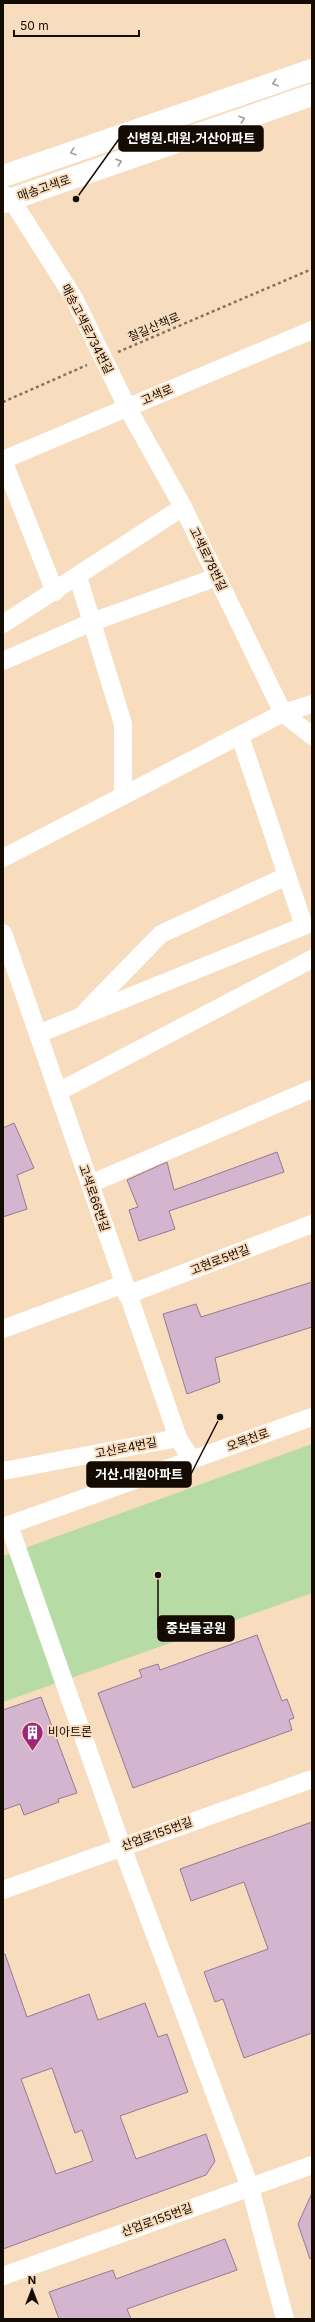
<svg xmlns="http://www.w3.org/2000/svg" width="315" height="2322" font-family="Inter,'Noto Sans KR',sans-serif">
<style>
.park{fill:#b6dba4}
.building{fill:#d4b5d0;stroke:#957992;fill-rule:evenodd}
.lines{fill:none;stroke-linecap:round;stroke-linejoin:round}
.path{stroke:#84715f;stroke-width:2.5;stroke-dasharray:3 3;stroke-linecap:butt}
.minor{stroke:#fff;stroke-width:18}
.major{stroke:#fff;stroke-width:22}
.oneway{stroke:#a19d9a}
.labels{text-anchor:middle;stroke-width:4;stroke-linejoin:round;paint-order:stroke}
.street-label{font-size:12px;fill:#140b03;stroke:#f8dcbe}
.poi-label{font-size:12px;fill:#140b03;stroke:#f8dcbe;text-anchor:start}
.leader{fill:none;stroke:#140b03;stroke-width:1.5}
.callout-dot{fill:#140b03;stroke:#f8dcbe;stroke-width:1.5}
.callout{fill:#140b03;stroke:#140b03;stroke-width:1.5}
.callout-label{font-size:13px;text-anchor:middle;font-weight:bold;fill:#fff}
</style>
<rect width="100%" height="100%" fill="#f8dcbe"/>
<polygon class="park" points="312,1444 312,1593 3,1702 3,1556"/>
<g class="building">
<polygon points="14,1123 34,1168 17,1175 27,1209 3,1217 3,1128"/>
<polygon points="277,1152 284,1172 169,1211 175,1229 139,1241 129,1210 138,1207 127,1180 167,1162 174,1190"/>
<polygon points="312,1282 312,1327 215,1358 220,1382 187,1394 163,1314 196,1304 201,1317"/>
<polygon points="257,1635 282,1701 287,1699 294,1718 289,1720 292,1730 133,1788 98,1693 142,1677 139,1670 158,1664 160,1670"/>
<polygon points="41,1697 77,1793 58,1799 59,1802 24,1815 20,1804 3,1810 3,1710"/>
<polygon points="312,1822 312,2033 244,2058 223,1999 215,2002 204,1972 268,1949 244,1882 191,1901 180,1869"/>
<path d="M3,1954H5L27,2017L89,1994L98,2020L145,2003L158,2037L167,2034L188,2092L120,2116L136,2159L206,2134L215,2161L206,2175L3,2249ZM52,2068L75,2133L82,2130L93,2161L56,2174L21,2079Z"/>
<polygon points="312,2193 312,2258 310,2259 298,2224"/>
<polygon points="225,2239 237,2270 127,2309 131,2319 59,2319 49,2292 113,2270 116,2279"/>
</g>
<g class="lines">
<g class="path">
<polyline points="118,352 312,269"/>
<polyline points="3,402 87,365"/>
</g>
<g class="minor">
<polyline points="3,194 11,199 74,298 127,407 183,507 283,713 312,736"/>
<polyline points="3,460 312,330"/>
<polyline points="3,460 55,592"/>
<polyline points="78,577 123,724 123,796"/>
<polyline points="3,624 183,507"/>
<polyline points="3,661 92,622 217,577"/>
<polyline points="3,858 283,713 312,704"/>
<polyline points="3,933 178,1438 192,1460"/>
<polyline points="85,1012 161,934 287,876"/>
<polyline points="38,1034 304,926 240,736"/>
<polyline points="58,1092 312,959"/>
<polyline points="90,1184 312,1089"/>
<polyline points="127,1295 312,1224"/>
<polyline points="3,1329 124,1284"/>
<polyline points="3,1471 178,1438"/>
<polyline points="9,1525 122,1847 250,2187 285,2319"/>
<polyline points="3,1527 312,1417"/>
<polyline points="3,1890 312,1779"/>
<polyline points="3,2276 312,2165"/>
</g>
<g class="major">
<polyline points="3,176 312,70"/>
<polyline points="3,202 312,95"/>
</g>
</g>
<defs><path id="oneway-chevron" d="M-2-3.5L2.5 0L-2 3.5" fill="none" stroke-width="1.6" stroke-linecap="round" stroke-linejoin="round"/></defs>
<g class="oneway">
<use href="#oneway-chevron" transform="translate(275 83) rotate(161)"/>
<use href="#oneway-chevron" transform="translate(242 119) rotate(-19)"/>
<use href="#oneway-chevron" transform="translate(73 152) rotate(161)"/>
<use href="#oneway-chevron" transform="translate(119 162) rotate(-19)"/>
</g>
<defs>
<symbol id="building-pin" viewBox="-11 -11 22 30"><path d="M0 17L-7.5 6A9.5 9.5 0 1 1 7.5 6Z" fill="#9f267d" stroke="#f8dcbe"/><path d="M-4-6H4V6H1V3H-1V6H-4ZM-2.5-4.3h1.7v1.8h-1.7ZM.8-4.3h1.7v1.8H.8ZM-2.5-1h1.7V.8h-1.7ZM.8-1h1.7V.8H.8Z" fill="#fff"/></symbol>
</defs>
<g fill-rule="evenodd">
<use href="#building-pin" x="20" y="1720" width="25" height="34"/>
</g>
<g class="labels">
<g class="street-label">
<text transform="translate(44 188) rotate(-19)" y="4">매송고색로</text>
<text transform="translate(154 327) rotate(-23)" y="4">철길산책로</text>
<text transform="translate(87 329) rotate(63)" y="4">매송고색로734번길</text>
<text transform="translate(157 395) rotate(-23)" y="4">고색로</text>
<text transform="translate(208 559) rotate(64)" y="4">고색로78번길</text>
<text transform="translate(94 1198) rotate(71)" y="4">고색로66번길</text>
<text transform="translate(220 1260) rotate(-21)" y="4">고현로5번길</text>
<text transform="translate(248 1440) rotate(-20)" y="4">오목천로</text>
<text transform="translate(126 1448) rotate(-11)" y="4">고산로4번길</text>
<text transform="translate(157 1834) rotate(-20)" y="4">산업로155번길</text>
<text transform="translate(157 2220) rotate(-20)" y="4">산업로155번길</text>
</g>
<g class="poi-label">
<text x="48" y="1736">비아트론</text>
</g>
</g>
<path class="leader" d="M76 199L119 139M220 1417L191 1474M158 1575L158 1629"/>
<g class="callout-dot">
<circle cx="76" cy="199" r="4"/>
<circle cx="220" cy="1417" r="4"/>
<circle cx="158" cy="1575" r="4"/>
</g>
<g class="callout">
<rect x="119" y="126" width="144" height="25" rx="4"/>
<rect x="87" y="1462" width="104" height="25" rx="4"/>
<rect x="158" y="1616" width="76" height="25" rx="4"/>
</g>
<g class="callout-label">
<text x="191" y="143">신병원.대원.거산아파트</text>
<text x="139" y="1479">거산.대원아파트</text>
<text x="196" y="1633">중보들공원</text>
</g>
<rect width="315" height="2322" fill="none" stroke="#140b03" stroke-width="8"/>
<g transform="translate(32 2290)" stroke="#f8dcbe" stroke-width="3" paint-order="stroke">
<path d="M0-3L7 15L0 10L-7 15Z" fill="#140b03"/>
<text y="-6" font-size="11" font-weight="bold" text-anchor="middle" fill="#140b03">N</text>
</g>
<path d="M14 30v6h125v-6" fill="none" stroke="#140b03" stroke-width="2"/>
<text x="20" y="30" font-size="12" fill="#140b03" stroke="#f8dcbe" stroke-width="3" paint-order="stroke">50 m</text>
</svg>
